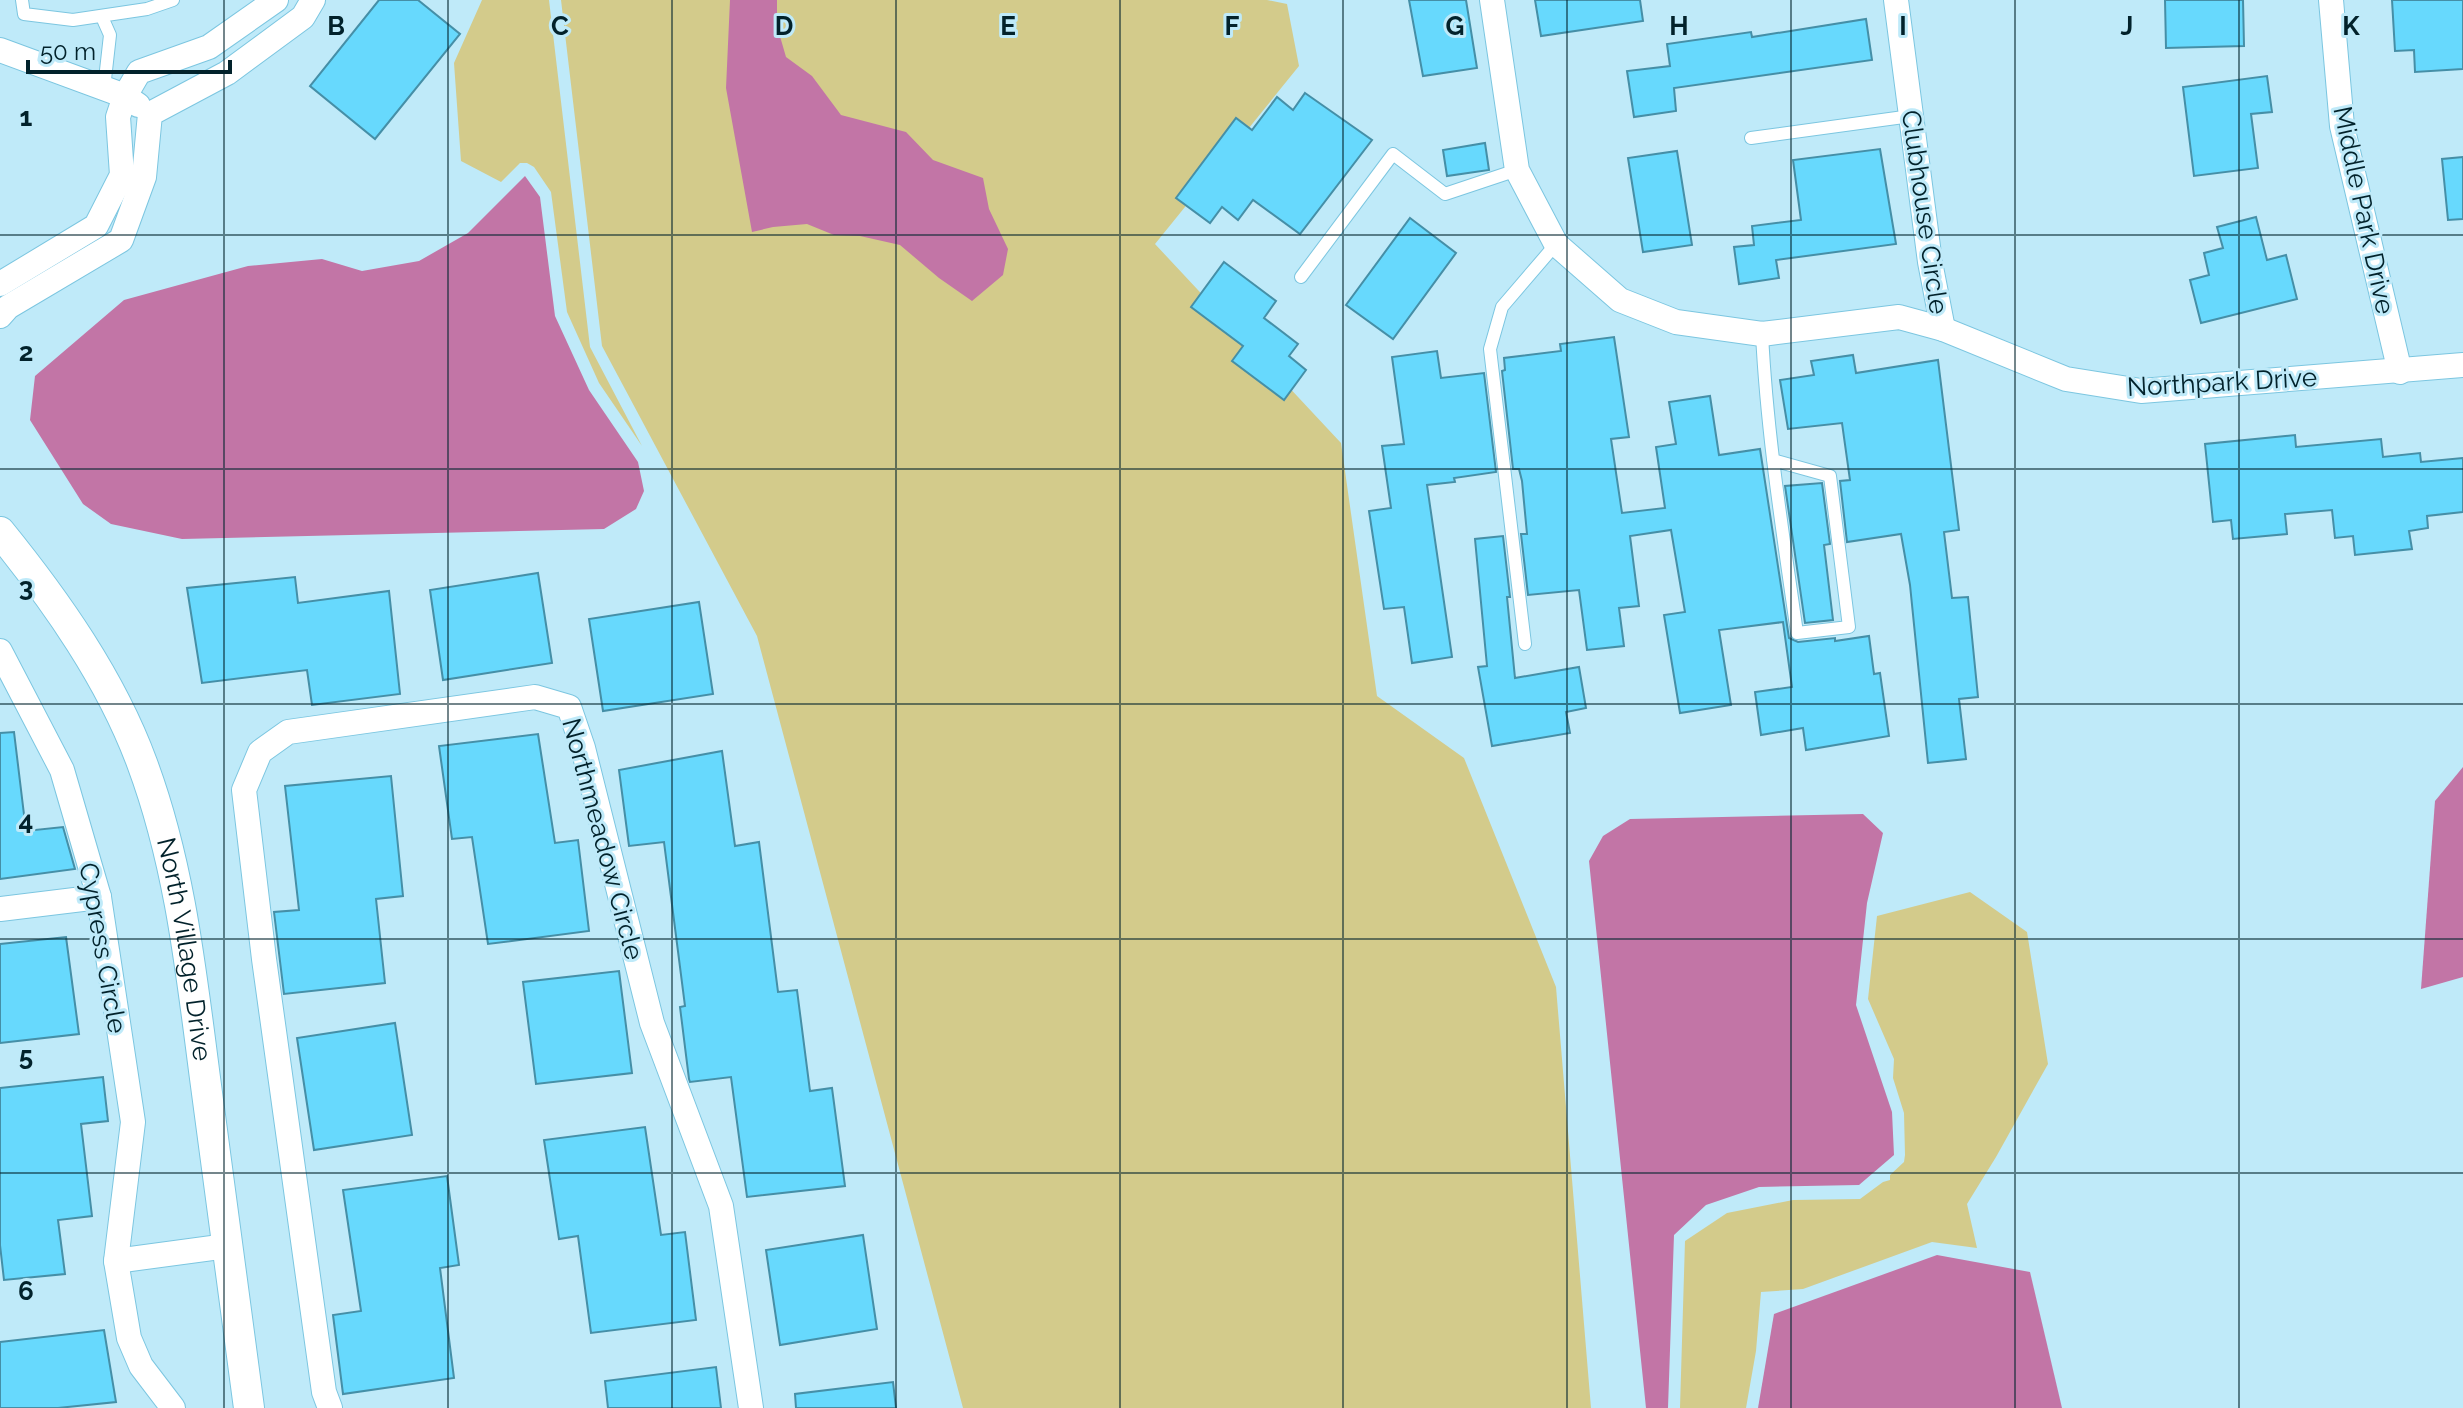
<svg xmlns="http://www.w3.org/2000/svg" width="2463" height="1408" font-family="Raleway,sans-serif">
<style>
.green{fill:#d3cb8b}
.water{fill:#c275a6}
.building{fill:#67d9fd;stroke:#458fa7;stroke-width:2}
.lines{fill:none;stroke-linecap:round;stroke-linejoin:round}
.service-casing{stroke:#7cc6e0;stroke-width:14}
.minor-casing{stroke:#7cc6e0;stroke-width:26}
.tertiary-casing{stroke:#7cc6e0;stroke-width:32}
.service{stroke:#fff;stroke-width:12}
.minor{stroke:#fff;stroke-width:24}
.tertiary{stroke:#fff;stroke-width:30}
.grid{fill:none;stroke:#02222b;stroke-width:2;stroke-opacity:0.55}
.labels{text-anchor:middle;stroke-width:6;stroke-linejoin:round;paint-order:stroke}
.street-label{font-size:26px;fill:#02222b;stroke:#bfeaf9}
.grid-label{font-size:26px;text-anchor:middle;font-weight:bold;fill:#02222b;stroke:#bfeaf9;stroke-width:6;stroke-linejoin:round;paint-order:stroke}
</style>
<rect width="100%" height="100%" fill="#bfeaf9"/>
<g class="green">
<polygon points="482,0 549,0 590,347 642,446 599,383 567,312 551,192 534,167 527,163 520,163 501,182 461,161 454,63"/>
<polygon points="561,0 1267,0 1287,4 1299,66 1155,244 1341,443 1377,696 1464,758 1556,987 1591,1408 963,1408 757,636 602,346"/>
<polygon points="1970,892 2027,932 2048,1064 1996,1157 1967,1204 1977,1248 1932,1242 1803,1289 1761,1292 1756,1351 1746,1408 1680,1408 1685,1241 1727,1213 1793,1200 1860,1199 1883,1182 1890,1180 1890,1175 1904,1162 1905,1155 1904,1113 1893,1078 1894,1059 1868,999 1877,916"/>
</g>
<g class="water">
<polygon points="730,0 777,0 777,26 786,57 812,76 841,115 906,132 933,160 983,178 989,209 1008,249 1003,275 972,301 939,278 900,245 860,236 834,235 807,224 773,227 752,232 726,88"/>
<polygon points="525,176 540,197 555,316 589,390 638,462 644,491 636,509 604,529 182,539 111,524 83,504 30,420 35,376 124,300 248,266 322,259 362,271 419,261 468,233"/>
<polygon points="2463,767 2463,977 2421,989 2435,801"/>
<polygon points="1863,814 1883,833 1867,903 1856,1005 1892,1112 1894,1155 1859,1185 1759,1187 1706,1205 1674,1235 1668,1408 1646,1408 1589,861 1603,836 1630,819"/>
<polygon points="1937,1255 2030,1272 2062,1408 1758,1408 1774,1314"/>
</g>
<g class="building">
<polygon points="379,0 418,0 460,34 375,139 310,86"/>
<polygon points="1409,0 1466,0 1477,68 1423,76"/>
<polygon points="1535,0 1640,0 1643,21 1541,36"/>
<polygon points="2165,0 2243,0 2244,46 2166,48"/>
<polygon points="2392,0 2463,0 2463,69 2415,72 2414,50 2395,51"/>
<polygon points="1866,19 1872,60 1674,88 1676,111 1634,117 1627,71 1670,66 1667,44 1751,32 1752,37"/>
<polygon points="2267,76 2272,112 2251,114 2258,168 2194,176 2183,87"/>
<polygon points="1305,93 1372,140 1300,234 1253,200 1238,220 1222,207 1210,223 1176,198 1236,118 1252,130 1277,97 1293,110"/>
<polygon points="1485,143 1489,170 1447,176 1443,150"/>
<polygon points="1880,149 1896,244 1776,260 1779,278 1739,284 1734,247 1754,245 1752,226 1801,220 1793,160"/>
<polygon points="1677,151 1692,245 1643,252 1628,158"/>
<polygon points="2463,157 2463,219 2448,220 2442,159"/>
<polygon points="2256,217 2267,260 2286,255 2297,299 2201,323 2190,280 2209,275 2204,253 2223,248 2217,227"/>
<polygon points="1410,218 1456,253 1393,339 1346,305"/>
<polygon points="1224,262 1276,301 1264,318 1298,344 1289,356 1306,370 1284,400 1232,361 1243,346 1191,307"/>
<polygon points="1614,337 1629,437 1611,439 1622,513 1665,508 1656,447 1676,444 1669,402 1710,396 1719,455 1760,449 1789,638 1798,642 1835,638 1835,641 1869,636 1874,674 1880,673 1889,736 1806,750 1803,728 1761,735 1755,692 1792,687 1783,622 1719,630 1731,705 1680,713 1664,615 1685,612 1671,530 1630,536 1639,606 1619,608 1624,646 1587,650 1579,590 1528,595 1521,534 1527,534 1522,481 1519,469 1513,469 1502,371 1505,370 1504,358 1561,351 1560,344"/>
<polygon points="1437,351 1441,378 1484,373 1496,472 1454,478 1455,482 1427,485 1452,657 1412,663 1404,607 1384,609 1369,511 1391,508 1382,446 1404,444 1392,357"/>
<polygon points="1853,355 1856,373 1938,360 1959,530 1944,532 1952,598 1968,597 1978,697 1959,699 1966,759 1928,763 1910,585 1901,534 1847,542 1840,481 1850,480 1842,423 1788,429 1780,380 1814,375 1811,361"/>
<polygon points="2295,435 2296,447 2381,439 2383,457 2420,453 2421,462 2463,458 2463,512 2427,516 2428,528 2409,531 2412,549 2355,555 2353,536 2335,538 2332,510 2285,514 2287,534 2233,539 2231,520 2213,522 2205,444"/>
<polygon points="1822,483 1830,544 1824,545 1833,620 1805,623 1785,486"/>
<polygon points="1503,536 1510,597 1507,597 1515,678 1579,667 1586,708 1566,712 1570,733 1492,746 1478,667 1487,666 1475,539"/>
<polygon points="538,573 552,663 443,680 430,590"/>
<polygon points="295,577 298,603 389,591 400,694 312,705 307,670 202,683 187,588"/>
<polygon points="699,602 713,694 603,711 589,619"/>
<polygon points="14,732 26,831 63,827 75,869 0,879 0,733"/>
<polygon points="538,734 555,843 578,840 589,931 488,944 472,837 452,839 439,746"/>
<polygon points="722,751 735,846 759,842 778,992 797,990 810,1091 832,1088 845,1186 747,1197 731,1077 690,1082 689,1079 680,1007 685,1006 664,842 629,846 619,770"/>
<polygon points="391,776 403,896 376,899 385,983 284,994 274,912 299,910 285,786"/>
<polygon points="66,937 79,1034 0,1043 0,944"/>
<polygon points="619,971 632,1073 536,1084 523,982"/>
<polygon points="395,1023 412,1135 314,1150 297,1038"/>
<polygon points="103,1077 108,1121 81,1124 92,1216 58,1220 65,1274 4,1280 0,1245 0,1088"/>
<polygon points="645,1127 661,1235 685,1232 696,1320 591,1333 578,1236 559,1239 544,1140"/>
<polygon points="447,1176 459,1265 440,1268 454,1378 343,1394 333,1315 361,1311 343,1190"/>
<polygon points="863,1235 877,1329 780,1345 766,1250"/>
<polygon points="104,1330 116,1402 58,1408 0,1408 0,1342"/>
<polygon points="716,1367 721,1408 608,1408 605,1381"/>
<polygon points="893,1382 896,1408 796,1408 795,1394"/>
</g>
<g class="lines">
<defs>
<g id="service">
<polyline points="22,0 24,14 73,20 147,9 173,0"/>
<polyline points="102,17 110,35 104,88"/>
<polyline points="1751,138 1911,116"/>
<polyline points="1301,277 1393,154 1445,194 1517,170"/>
<path d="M1762,334C1767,435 1783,534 1797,633L1849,627L1830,476L1773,460"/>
<polyline points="1525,644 1490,349 1502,307 1556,244"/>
</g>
<g id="minor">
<polyline points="1492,0 1517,170 1556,244 1620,300 1676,322 1762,334 1899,317 1943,329 2066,379 2141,391 2463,365"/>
<polyline points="1896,0 1930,262 1943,329"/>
<polyline points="2331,0 2342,126 2400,372"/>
<polyline points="0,50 125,96 138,105"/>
<polyline points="0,284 96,226 122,175 118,117 125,96 139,72 209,47 276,0"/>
<polyline points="0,316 8,307 121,240 144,177 150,114 227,73 303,17 313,0"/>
<polyline points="0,651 62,770 99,897 133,1122 116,1261 129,1338 141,1366 173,1408"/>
<polyline points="0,909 99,897"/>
<polyline points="116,1261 227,1246"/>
<polyline points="330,1408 324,1392 264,959 244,790 260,752 288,732 535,697 569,707 583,748 652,1023 721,1206 751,1408"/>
</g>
<g id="tertiary">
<path id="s1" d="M0,532C56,601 111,679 142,763C180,865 191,971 205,1078C219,1188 234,1298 249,1408"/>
</g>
</defs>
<use href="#service" class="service-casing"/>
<use href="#minor" class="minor-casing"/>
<use href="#tertiary" class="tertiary-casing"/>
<use href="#service" class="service"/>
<use href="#minor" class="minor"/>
<use href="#tertiary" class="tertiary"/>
</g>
<path class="grid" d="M224,0V1408M448,0V1408M672,0V1408M896,0V1408M1120,0V1408M1343,0V1408M1567,0V1408M1791,0V1408M2015,0V1408M2239,0V1408M0,235H2463M0,469H2463M0,704H2463M0,939H2463M0,1173H2463"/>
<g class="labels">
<g class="street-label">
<text transform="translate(2364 210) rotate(78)" y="9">Middle Park Drive</text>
<text transform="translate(1925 212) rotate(82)" y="9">Clubhouse Circle</text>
<text transform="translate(2222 382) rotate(-3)" y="9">Northpark Drive</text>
<text transform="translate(603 839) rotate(75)" y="9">Northmeadow Circle</text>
<text transform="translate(103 948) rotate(80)" y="9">Cypress Circle</text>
<text dy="9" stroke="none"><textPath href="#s1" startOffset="464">North Village Drive</textPath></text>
</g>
</g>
<g class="grid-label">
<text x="336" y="35">B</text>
<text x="560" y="35">C</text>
<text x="784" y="35">D</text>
<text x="1008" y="35">E</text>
<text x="1232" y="35">F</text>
<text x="1455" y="35">G</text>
<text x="1679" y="35">H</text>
<text x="1903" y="35">I</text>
<text x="2127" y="35">J</text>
<text x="2351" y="35">K</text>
<text x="26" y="126">1</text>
<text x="26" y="361">2</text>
<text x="26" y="596">3</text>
<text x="26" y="830">4</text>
<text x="26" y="1065">5</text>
<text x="26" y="1300">6</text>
</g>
<path d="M28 60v12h202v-12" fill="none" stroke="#02222b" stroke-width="4"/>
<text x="40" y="60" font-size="24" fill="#02222b" stroke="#bfeaf9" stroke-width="6" paint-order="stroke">50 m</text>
</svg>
